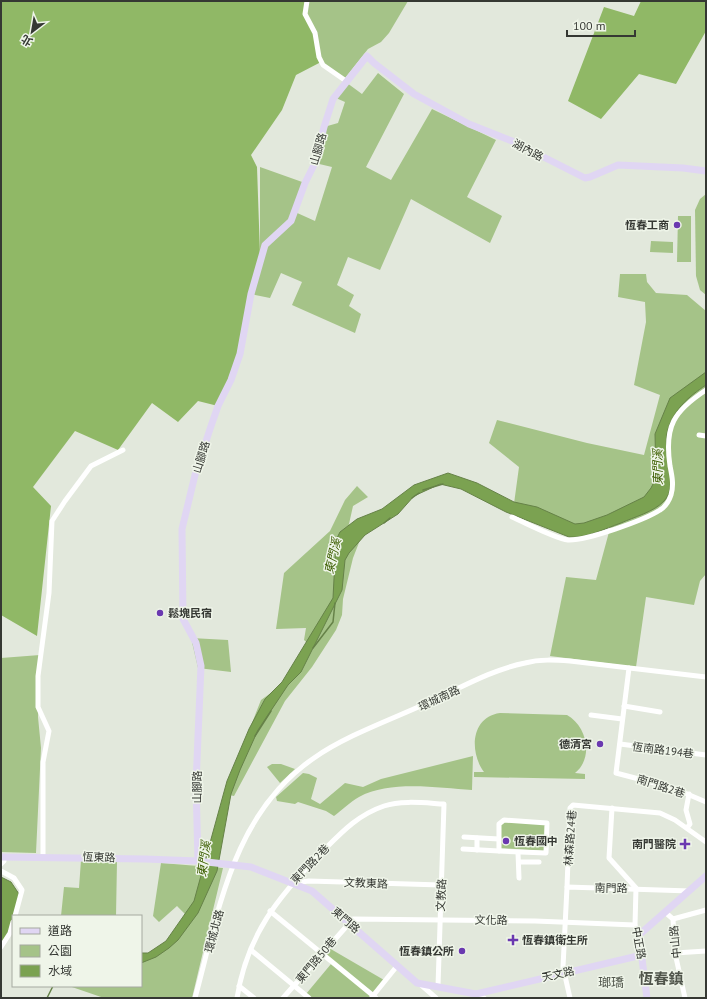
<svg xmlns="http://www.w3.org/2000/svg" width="707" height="999" font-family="'PT Sans','Noto Sans TC',sans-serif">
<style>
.green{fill:#a5c388}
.forest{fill:#90b866}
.water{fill:#7ba251;stroke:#668248}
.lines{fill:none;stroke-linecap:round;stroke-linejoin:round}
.stream{stroke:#668248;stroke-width:1.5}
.street{stroke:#fff;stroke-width:5}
.secondary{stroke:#e0d6f3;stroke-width:7}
.poi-dot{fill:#6a39b0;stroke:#eff5e9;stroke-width:1.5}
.labels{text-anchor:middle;stroke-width:3;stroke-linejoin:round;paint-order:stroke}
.street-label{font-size:11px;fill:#353833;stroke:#eff5e9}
.poi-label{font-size:11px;font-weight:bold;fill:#353833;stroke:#eff5e9;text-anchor:end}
.water-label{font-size:12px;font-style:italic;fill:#3c5e01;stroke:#eff5e9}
.quarter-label{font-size:13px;fill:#50554b;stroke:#eff5e9}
.district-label{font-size:15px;font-weight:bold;fill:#50554b;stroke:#eff5e9}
</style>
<rect width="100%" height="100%" fill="#e2e8dc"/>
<g class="green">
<polygon points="306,1 408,1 389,33 381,42 368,49 345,78 323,65 308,23"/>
<polygon points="378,73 404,94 366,167 391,180 432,109 496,140 467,197 502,216 490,243 411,199 380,270 348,257 337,285 354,295 349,306 361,314 355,333 292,305 302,282 281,273 270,298 251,294 260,255 260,167 305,183 295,212 315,221 332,167 315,163 324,127 338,123 345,102 336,98 347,83 362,94"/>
<polygon points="706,194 706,295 700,290 696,276 695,210 700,199"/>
<polygon points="678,216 691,216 691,262 677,262"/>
<polygon points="651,241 673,242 673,253 650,252"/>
<polygon points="620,274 646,274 647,282 656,293 687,295 706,311 706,574 700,581 694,605 646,597 636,667 550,656 566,577 596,580 612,521 589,529 513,511 519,467 489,443 497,420 587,443 644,455 660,395 634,385 646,322 645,302 618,297"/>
<polygon points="357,486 368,497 353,506 347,533 360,540 353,558 343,599 342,615 336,630 312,667 285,701 234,796 224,794 261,700 279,687 313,648 304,640 306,628 276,629 284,573 330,531 345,500"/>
<polygon points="191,638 228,640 231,672 198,668"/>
<polygon points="40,655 38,717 41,748 36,853 1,852 1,658"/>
<path d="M500,713L567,715C587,726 594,758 575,773L585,774V779L474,777V772H484C469,752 471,717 500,713Z"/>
<path d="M473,756L472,790C438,788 390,780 359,797C350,802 342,810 334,816L326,811L298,802L295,804L277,801L276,797L303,773L309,774L317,778L311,799L320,804L345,783L363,787L381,779Z"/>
<polygon points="272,764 281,764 295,769 280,783 267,767"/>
<polygon points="503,822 545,824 545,851 500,848 501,824"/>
<polygon points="81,860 117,861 116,916 61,916 64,887 79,888"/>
<polygon points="161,863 223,868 192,998 104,998 69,986 141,986 141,960 161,952 186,915 177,906 159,922 153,916"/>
<polygon points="329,948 384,980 369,998 311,998 306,994 331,964 323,956"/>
</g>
<g class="forest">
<polygon points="1,1 306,1 305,14 315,33 321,62 296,75 282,110 251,155 257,167 260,255 240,354 218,406 198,401 178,422 152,403 118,450 75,431 33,487 51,506 37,636 1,615"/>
<polygon points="641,1 706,1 706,31 676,84 639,74 601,119 568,101 604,7 634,16"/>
</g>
<g class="water">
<path d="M706,372V385C688,397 672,411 667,433C663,453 679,486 664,501C654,512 634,517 621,523C604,529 587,538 569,537L506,512L461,489L440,484L414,496L398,514L365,535L349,553L345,560L342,590L301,672L288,685L258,730L240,770L231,794L217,871L198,913L178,940L169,948L156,957L141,963V953H148L166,941L194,901L227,781L249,729L265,699L282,682L333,598L336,540L340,532L357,519L382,509L414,485L448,473L477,483L514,502L537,507L575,524L584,523L607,515L644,497L651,488L656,478L655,434L670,398Z"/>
<polygon points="1,877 11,882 19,894 13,921 1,948"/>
</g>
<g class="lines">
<g class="stream">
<polyline points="423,490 443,484"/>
<polyline points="412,498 419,493"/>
<polyline points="384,523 390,518"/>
<polyline points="313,648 333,622 335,603"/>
<polyline points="255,736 271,711"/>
<polyline points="47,998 53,986"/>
</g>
<g class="street">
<polyline points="307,1 305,14 315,33 319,57 323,65 346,81"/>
<polyline points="699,435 706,436"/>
<path d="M512,517C526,523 554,538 568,540C586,541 645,520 660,510C665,507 669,501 671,495C674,485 672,476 670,466C664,426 674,411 706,390"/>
<polyline points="629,668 616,773 673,788 706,802"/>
<polyline points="624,706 660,712"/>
<polyline points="591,715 622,719"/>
<polyline points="620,744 706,755"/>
<polyline points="612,808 609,858 636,888 635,925 638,938"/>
<polygon points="504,820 547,823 546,853 499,851 499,824"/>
<polyline points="687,828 690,824 686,810 689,794"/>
<polyline points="464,837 499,839"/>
<polyline points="477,838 477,850"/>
<polyline points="463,849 499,851"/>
<polyline points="518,853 519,878"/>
<polyline points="43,856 43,762 49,731 38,707 38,676 49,593 52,521 65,501 91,466 123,450"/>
<polyline points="519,862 539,862"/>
<polyline points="1,864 4,861 4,857"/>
<polyline points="1,871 14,878 22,890 15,916"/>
<polyline points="293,883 309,881 441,885"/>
<polyline points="567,887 570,808 573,805 660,813 675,820 706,842"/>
<polyline points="270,911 376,998"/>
<polyline points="666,913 673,919 675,953 685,998"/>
<polyline points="673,919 706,910"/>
<polyline points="1,947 10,933 13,922"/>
<polyline points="251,950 309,998"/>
<polyline points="675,953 706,951"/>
<polyline points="420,984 436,998"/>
<polyline points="239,986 254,998"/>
<polyline points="372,997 397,966"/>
<path d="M195,998C219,910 233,813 314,758C345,736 390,720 425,704C457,690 490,670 525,663C540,659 555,660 570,661L706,677"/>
<path d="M237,998C247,935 278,897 321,853C340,834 357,815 384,806C402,800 425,803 444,804L438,986"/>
<polyline points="283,998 353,919 535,921 635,925"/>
<polyline points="475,998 476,994 484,998"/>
<polyline points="570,998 563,967 567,887 690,891"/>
</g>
<g class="secondary">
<polyline points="1,857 145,859 198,861 251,867 312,891 417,983 476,994 642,955"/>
<polyline points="198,861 196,784 201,666 196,643 183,619 182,529 195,475 210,429 218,406 231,380 240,354 251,294 265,245 291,221 305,183 315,163 324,127 333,99 367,56 374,63 414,94 469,124 512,141 585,178 590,177 618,165 683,168 706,171"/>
<polyline points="647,998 639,935 706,876"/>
</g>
</g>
<g class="poi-dot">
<circle cx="677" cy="225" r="4"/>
<circle cx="160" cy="613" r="4"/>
<circle cx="600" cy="744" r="4"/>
<circle cx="506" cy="841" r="4"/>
<path d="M683 838h4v4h4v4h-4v4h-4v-4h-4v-4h4z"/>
<path d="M511 934h4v4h4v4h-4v4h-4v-4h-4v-4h4z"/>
<circle cx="462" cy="951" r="4"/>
</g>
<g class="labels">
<g class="street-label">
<text transform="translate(318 149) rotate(-74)" y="4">山腳路</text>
<text transform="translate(528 150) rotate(28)" y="4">湖內路</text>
<text transform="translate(201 457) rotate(-73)" y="4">山腳路</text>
<text transform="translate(439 698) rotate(-25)" y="4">環城南路</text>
<text transform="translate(663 750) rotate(7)" y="4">恆南路194巷</text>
<text transform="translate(661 786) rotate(18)" y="4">南門路2巷</text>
<text transform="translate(197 787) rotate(-90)" y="4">山腳路</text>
<text transform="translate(570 838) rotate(-86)" y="4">林森路24巷</text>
<text transform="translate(99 857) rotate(2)" y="4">恆東路</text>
<text transform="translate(310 864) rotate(-46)" y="4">東門路2巷</text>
<text transform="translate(366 883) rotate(2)" y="4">文教東路</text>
<text transform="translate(611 888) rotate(1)" y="4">南門路</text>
<text transform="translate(441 895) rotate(-87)" y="4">文教路</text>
<text transform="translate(346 920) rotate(41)" y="4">東門路</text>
<text transform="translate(491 920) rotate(1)" y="4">文化路</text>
<text transform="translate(214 931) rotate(-75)" y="4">環城北路</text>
<text transform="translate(675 942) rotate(-96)" y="4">中山路</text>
<text transform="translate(639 943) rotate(80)" y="4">中正路</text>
<text transform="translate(316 960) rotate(-50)" y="4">東門路50巷</text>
<text transform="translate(558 974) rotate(-13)" y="4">天文路</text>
</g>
<g class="poi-label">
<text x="669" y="229">恆春工商</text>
<text x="168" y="617" text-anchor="start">鬆塊民宿</text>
<text x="592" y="748">德清宮</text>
<text x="514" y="845" text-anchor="start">恆春國中</text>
<text x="676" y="848">南門醫院</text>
<text x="522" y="944" text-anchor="start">恆春鎮衛生所</text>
<text x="454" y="955">恆春鎮公所</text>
</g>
<g class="water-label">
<text transform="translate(658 467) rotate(-91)" y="4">東門溪</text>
<text transform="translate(333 556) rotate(-77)" y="4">東門溪</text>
<text transform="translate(204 859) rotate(-82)" y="4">東門溪</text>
</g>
<g class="quarter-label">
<text x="611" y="987">瑯𤩝</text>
</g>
<g class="district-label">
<text x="661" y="984">恆春鎮</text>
</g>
</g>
<rect width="707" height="999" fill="none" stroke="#353833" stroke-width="4"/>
<rect x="12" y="915" width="130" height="72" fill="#eff5e9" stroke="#a5a9a0"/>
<rect x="20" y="928" width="20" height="6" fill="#e0d6f3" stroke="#a5a9a0"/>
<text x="48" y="935" font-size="12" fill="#353833">道路</text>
<rect x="20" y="945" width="20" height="12" fill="#a5c388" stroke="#a5a9a0"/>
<text x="48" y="955" font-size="12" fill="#353833">公園</text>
<rect x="20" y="965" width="20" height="12" fill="#7ba251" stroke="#a5a9a0"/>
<text x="48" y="975" font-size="12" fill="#353833">水域</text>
<g transform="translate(32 32) rotate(211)" stroke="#eff5e9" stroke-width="3" paint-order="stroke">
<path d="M0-3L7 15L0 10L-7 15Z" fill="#353833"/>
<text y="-6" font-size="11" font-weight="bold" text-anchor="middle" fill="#353833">北</text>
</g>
<path d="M567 30v6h68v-6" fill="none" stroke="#353833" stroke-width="2"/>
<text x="573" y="30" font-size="12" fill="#353833" stroke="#eff5e9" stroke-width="3" paint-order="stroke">100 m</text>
</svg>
